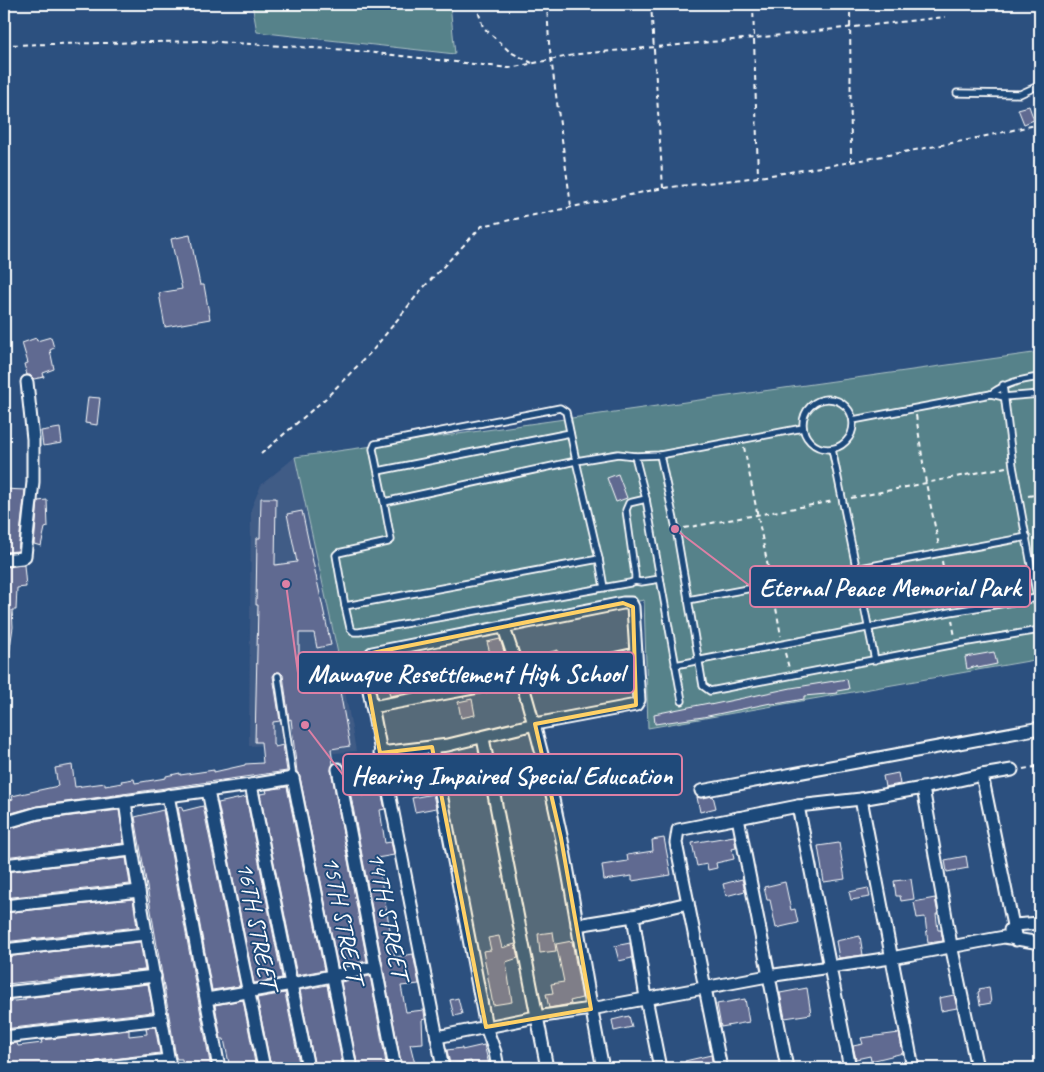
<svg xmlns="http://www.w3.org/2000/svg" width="1044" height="1072" font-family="Caveat,sans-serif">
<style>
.built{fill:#405b86}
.green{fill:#56828a;stroke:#aac0c4}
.building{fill:#606a91;stroke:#fff}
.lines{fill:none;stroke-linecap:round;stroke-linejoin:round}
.lane-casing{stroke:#fff;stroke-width:9}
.street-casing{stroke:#fff;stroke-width:15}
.path{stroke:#fff;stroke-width:2;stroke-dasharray:5 4;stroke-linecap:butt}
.lane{stroke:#1f4a7a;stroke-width:5.5}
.street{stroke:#1f4a7a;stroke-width:11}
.marked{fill:#ffd166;fill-opacity:0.2;stroke:#ffd166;stroke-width:4;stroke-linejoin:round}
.labels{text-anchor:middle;stroke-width:4;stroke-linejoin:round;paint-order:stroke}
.street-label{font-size:25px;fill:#fff;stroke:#1f4a7a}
.leader{fill:none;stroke:#dd80a5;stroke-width:2}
.callout-dot{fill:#dd80a5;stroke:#1f4a7a;stroke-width:2}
.callout{fill:#1f4a7a;stroke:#dd80a5;stroke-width:2}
.callout-label{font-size:26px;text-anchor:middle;font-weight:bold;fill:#fff}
</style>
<rect width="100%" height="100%" fill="#2c507f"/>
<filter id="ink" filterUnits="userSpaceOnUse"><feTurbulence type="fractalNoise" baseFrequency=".02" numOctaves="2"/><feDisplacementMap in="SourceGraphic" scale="10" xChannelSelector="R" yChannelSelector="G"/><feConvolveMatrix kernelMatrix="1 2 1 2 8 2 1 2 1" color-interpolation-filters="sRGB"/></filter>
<g filter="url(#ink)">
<polygon class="built" points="295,457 339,658 356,751 295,757 290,744 249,746 251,509 261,485"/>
<g class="green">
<polygon points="252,4 450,4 455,54 257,32"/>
<polygon points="1040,352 1040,659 648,728 644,600 339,658 295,457"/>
</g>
<g class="building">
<polygon points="1029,106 1034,120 1024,124 1018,109"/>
<polygon points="190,235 200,285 204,285 210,319 165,327 159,293 182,289 171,239"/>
<polygon points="51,337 54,348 50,350 54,369 43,373 44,377 34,379 30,375 27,375 24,364 28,363 22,343 36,338 37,341"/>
<polygon points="88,397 100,398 97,425 85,423"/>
<polygon points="60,428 62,443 43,446 41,431"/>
<polygon points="618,474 627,498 616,502 607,478"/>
<polygon points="4,489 25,490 18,551 4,552"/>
<polygon points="261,498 276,498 275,565 297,562 287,514 302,511 331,645 317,648 314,633 299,633 299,676 318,673 317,667 335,664 350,746 331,749 333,764 331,770 367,961 338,967 300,777 297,772 291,719 289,720 283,675 280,672 276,672 273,676 280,721 273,722 273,745 275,745 275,747 283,745 287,771 37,806 4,815 4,802 13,799 12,796 58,786 55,768 72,765 75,787 105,783 105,786 122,783 121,781 134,779 135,783 166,778 166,776 180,773 180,775 214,770 214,772 245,765 245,764 263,763 261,742 255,742 258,605 256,605 257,538 260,538"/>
<polygon points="47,500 48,527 45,528 41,546 34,544 38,501"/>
<polygon points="24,565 26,587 17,588 16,610 12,610 13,627 9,655 4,655 4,588 6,588 4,567"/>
<polygon points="500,639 511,673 497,676 496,671 477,674 478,680 462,683 459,667 492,661 487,642"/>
<polygon points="558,650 560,663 526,670 524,656 550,654 550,652"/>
<polygon points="994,652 997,664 978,668 977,666 967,669 965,657"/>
<polygon points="401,659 403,672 400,673 406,693 390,696 382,663"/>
<polygon points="847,679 849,689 837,691 838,693 804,696 804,699 782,703 771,704 771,703 703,717 655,724 654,714 709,703 710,705 791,688"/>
<polygon points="472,699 475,715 461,718 458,702"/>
<polygon points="898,773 900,784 885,787 883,776"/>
<polygon points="359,774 362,796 381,792 385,809 380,810 385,843 391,842 394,855 377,858 395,957 413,954 419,984 401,986 406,1012 424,1010 424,1011 425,1019 422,1020 423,1043 410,1044 416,1068 402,1068 347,775"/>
<polygon points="287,787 324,970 297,975 260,794 267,793 266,790"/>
<polygon points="433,794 436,808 415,812 412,798"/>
<polygon points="713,796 716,808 700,812 697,797 702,798"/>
<polygon points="246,797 282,978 254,983 218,803"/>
<polygon points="181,806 183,811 203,806 240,986 212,990 178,807"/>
<polygon points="119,810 124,843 4,857 4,830 40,820"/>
<polygon points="163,810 208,1052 211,1068 183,1068 182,1059 177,1059 176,1057 135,817"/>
<polygon points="734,836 736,848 732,849 734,859 716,863 717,868 708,870 707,864 697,866 692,843"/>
<polygon points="664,838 671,875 632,881 632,876 604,880 602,865 628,861 627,855 653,851 652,840"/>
<polygon points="839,843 845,879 824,882 818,846"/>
<polygon points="966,856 968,868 947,872 945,860"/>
<polygon points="126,858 130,884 4,898 4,872"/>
<polygon points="742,879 745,891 726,896 723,884"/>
<polygon points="911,879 914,899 901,901 900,896 896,896 894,881"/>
<polygon points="785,882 791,910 795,909 798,923 776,928 770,900 767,900 764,887"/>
<polygon points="868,888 870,897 851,900 849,892"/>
<polygon points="935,898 938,914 936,914 938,930 941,930 943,941 928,943 925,917 917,918 914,902"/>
<polygon points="133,899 137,927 4,942 4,913"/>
<polygon points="553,932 556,951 540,953 538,934"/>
<polygon points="499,936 502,948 515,944 518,958 506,962 512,1002 493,1005 483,951 491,950 488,938"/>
<polygon points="860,936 863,955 839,958 836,941"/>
<polygon points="572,941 582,998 570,1001 571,1004 549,1008 546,994 553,993 551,984 564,982 556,944"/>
<polygon points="140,942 145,970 6,984 4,957"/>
<polygon points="630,943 632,958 619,961 615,946"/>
<polygon points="370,976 387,1068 358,1068 341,982"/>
<polygon points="148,984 153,1012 4,1029 4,1002 25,1000 25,998"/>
<polygon points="327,985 343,1068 315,1068 300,990"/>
<polygon points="989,987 991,1003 980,1005 978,992 980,991 979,989"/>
<polygon points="807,988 811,1014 785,1018 780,993"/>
<polygon points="285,993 300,1068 276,1068 274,1061 270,1062 257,998"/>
<polygon points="954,995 957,1008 941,1011 939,998"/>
<polygon points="458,998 462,1014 454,1016 450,1000"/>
<polygon points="745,999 749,1022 721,1027 717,1004"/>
<polygon points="243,1000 256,1068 230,1068 224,1039 221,1039 215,1005"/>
<polygon points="629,1016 632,1027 614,1031 612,1020"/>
<polygon points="155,1027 160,1053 97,1061 92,1064 86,1065 86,1068 9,1068 6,1044 17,1043 18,1046 42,1043 41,1040 129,1030 129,1036 147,1034 146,1028"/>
<polygon points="899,1033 903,1053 871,1061 870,1056 856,1059 853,1046 863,1044 861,1038"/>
<polygon points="484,1045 490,1068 473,1068 471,1061 450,1064 447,1050 462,1048 462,1050"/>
<polygon points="711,1055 713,1068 687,1068 685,1061"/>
</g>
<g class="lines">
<defs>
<g id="lane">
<polyline points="957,93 1020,94 1040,85"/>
<polyline points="1003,385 1013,466 1040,614"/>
<path d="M991,394C1008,382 1020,380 1040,377"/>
<circle cx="828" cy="424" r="25"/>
<polyline points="853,420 991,394 1004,397 1040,394"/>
<polyline points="832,449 875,660"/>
<polyline points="660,455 676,529 703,686 710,691 956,644 1040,630"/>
<polyline points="378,471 570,433"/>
<polyline points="599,559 576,461 618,454 635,456"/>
<polyline points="635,581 641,582 660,579"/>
<polyline points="604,588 599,559 345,606 350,628 354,632 359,632 630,583 635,581 635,575 626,510 629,503 646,499"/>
<polyline points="688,600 1027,537"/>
<polyline points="345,606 336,555 338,553 388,542 391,540 384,502 576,461 566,412 560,408 375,444 373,449 384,502"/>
<polyline points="675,665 950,612 1037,598"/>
<polyline points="278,676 293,778"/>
<polyline points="682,701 646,499 635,456 660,455 803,428"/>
</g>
<g id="street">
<polyline points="4,560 22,558 25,556 33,482 33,439 27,382"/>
<path d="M504,628C528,697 547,768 562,840C577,916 587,992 603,1068"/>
<polyline points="372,707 522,679 635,654"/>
<polyline points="483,738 547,1068"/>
<polyline points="432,747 486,1027 495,1052 498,1068"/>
<polyline points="380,753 448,745 535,724 636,705 639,700 633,607 631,603 623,603 372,653 366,660 365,670 443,1068"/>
<polyline points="338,769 395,1068"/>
<polyline points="982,775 1012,770"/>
<polyline points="251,785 308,1068"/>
<polyline points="923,788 951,945 977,1068"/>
<polyline points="208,791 264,1068"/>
<polyline points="701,791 1040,728"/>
<polyline points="168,795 219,1068"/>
<polyline points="861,799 913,1068"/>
<path d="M125,801C137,891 155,979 170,1068"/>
<polyline points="798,806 850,1068"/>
<polyline points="738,818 787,1068"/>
<polyline points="4,823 38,813 251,785 293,778 351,1068"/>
<polyline points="4,865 131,850"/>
<polyline points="4,906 139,891"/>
<polyline points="633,916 646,998 660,1068"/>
<polyline points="577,925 633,916 688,903"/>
<polyline points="1010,930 1014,925 1040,923"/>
<polyline points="4,950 145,934"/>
<polyline points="4,993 155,976"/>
<polyline points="207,999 292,984 376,967"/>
<polyline points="4,1037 161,1019"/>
<polyline points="437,1037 536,1017 591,1009 768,976 891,958 1004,937 1040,943"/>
<polyline points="98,1068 169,1060"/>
<polyline points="721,1068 676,843 678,830 798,806 861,799 923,788 982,775 1016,940"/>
</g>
</defs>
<use href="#lane" class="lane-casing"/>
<use href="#street" class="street-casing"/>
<g class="path">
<polyline points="476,4 483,27 510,52 532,63"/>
<polyline points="547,4 549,43 571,206"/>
<polyline points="651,4 663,188"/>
<polyline points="753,4 758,176"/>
<polyline points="850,4 851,161"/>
<polyline points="4,45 202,41 348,50 509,68 579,54 754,38 945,17"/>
<polyline points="916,415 926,483 939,546"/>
<polyline points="744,447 770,577"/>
<polyline points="261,454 326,398 373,350 422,289 482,226 663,188 759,177 851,162 968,140 1040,124"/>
<polyline points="1028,496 1040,494"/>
<polyline points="851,498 1006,467"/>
<polyline points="684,528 834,501"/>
<polyline points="942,561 949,605"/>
<polyline points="773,591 781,636"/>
<polyline points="952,620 955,637"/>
<polyline points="785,653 789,668"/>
<polyline points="1023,769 1040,766"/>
</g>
<use href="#lane" class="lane"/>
<use href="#street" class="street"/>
</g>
</g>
<path class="marked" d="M623,603L633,607L636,705L535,724L561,838L591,1009L486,1027L432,747L380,753L365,670L372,653Z"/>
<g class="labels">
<g class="street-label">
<text transform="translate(389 915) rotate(79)" y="9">14TH STREET</text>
<text transform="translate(344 919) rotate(79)" y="9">15TH STREET</text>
<text transform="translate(258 925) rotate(79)" y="9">16TH STREET</text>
</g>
</g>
<path class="leader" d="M675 529L750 586M286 584L298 673M305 725L343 775"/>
<g class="callout-dot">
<circle cx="675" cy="529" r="5"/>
<circle cx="286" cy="584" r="5"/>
<circle cx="305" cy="725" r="5"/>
</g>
<g class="callout">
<rect x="750" y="566" width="280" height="41" rx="5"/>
<rect x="298" y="652" width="336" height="41" rx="5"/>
<rect x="343" y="754" width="339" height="41" rx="5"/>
</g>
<g class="callout-label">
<text x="890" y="596">Eternal Peace Memorial Park</text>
<text x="466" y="682">Mawaque Resettlement High School</text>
<text x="512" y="784">Hearing Impaired Special Education</text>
</g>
<rect width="1044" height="1072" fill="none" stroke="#1f4a7a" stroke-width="20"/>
<rect x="10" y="10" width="1024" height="1052" fill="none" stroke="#fff" stroke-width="2" filter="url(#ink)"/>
</svg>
